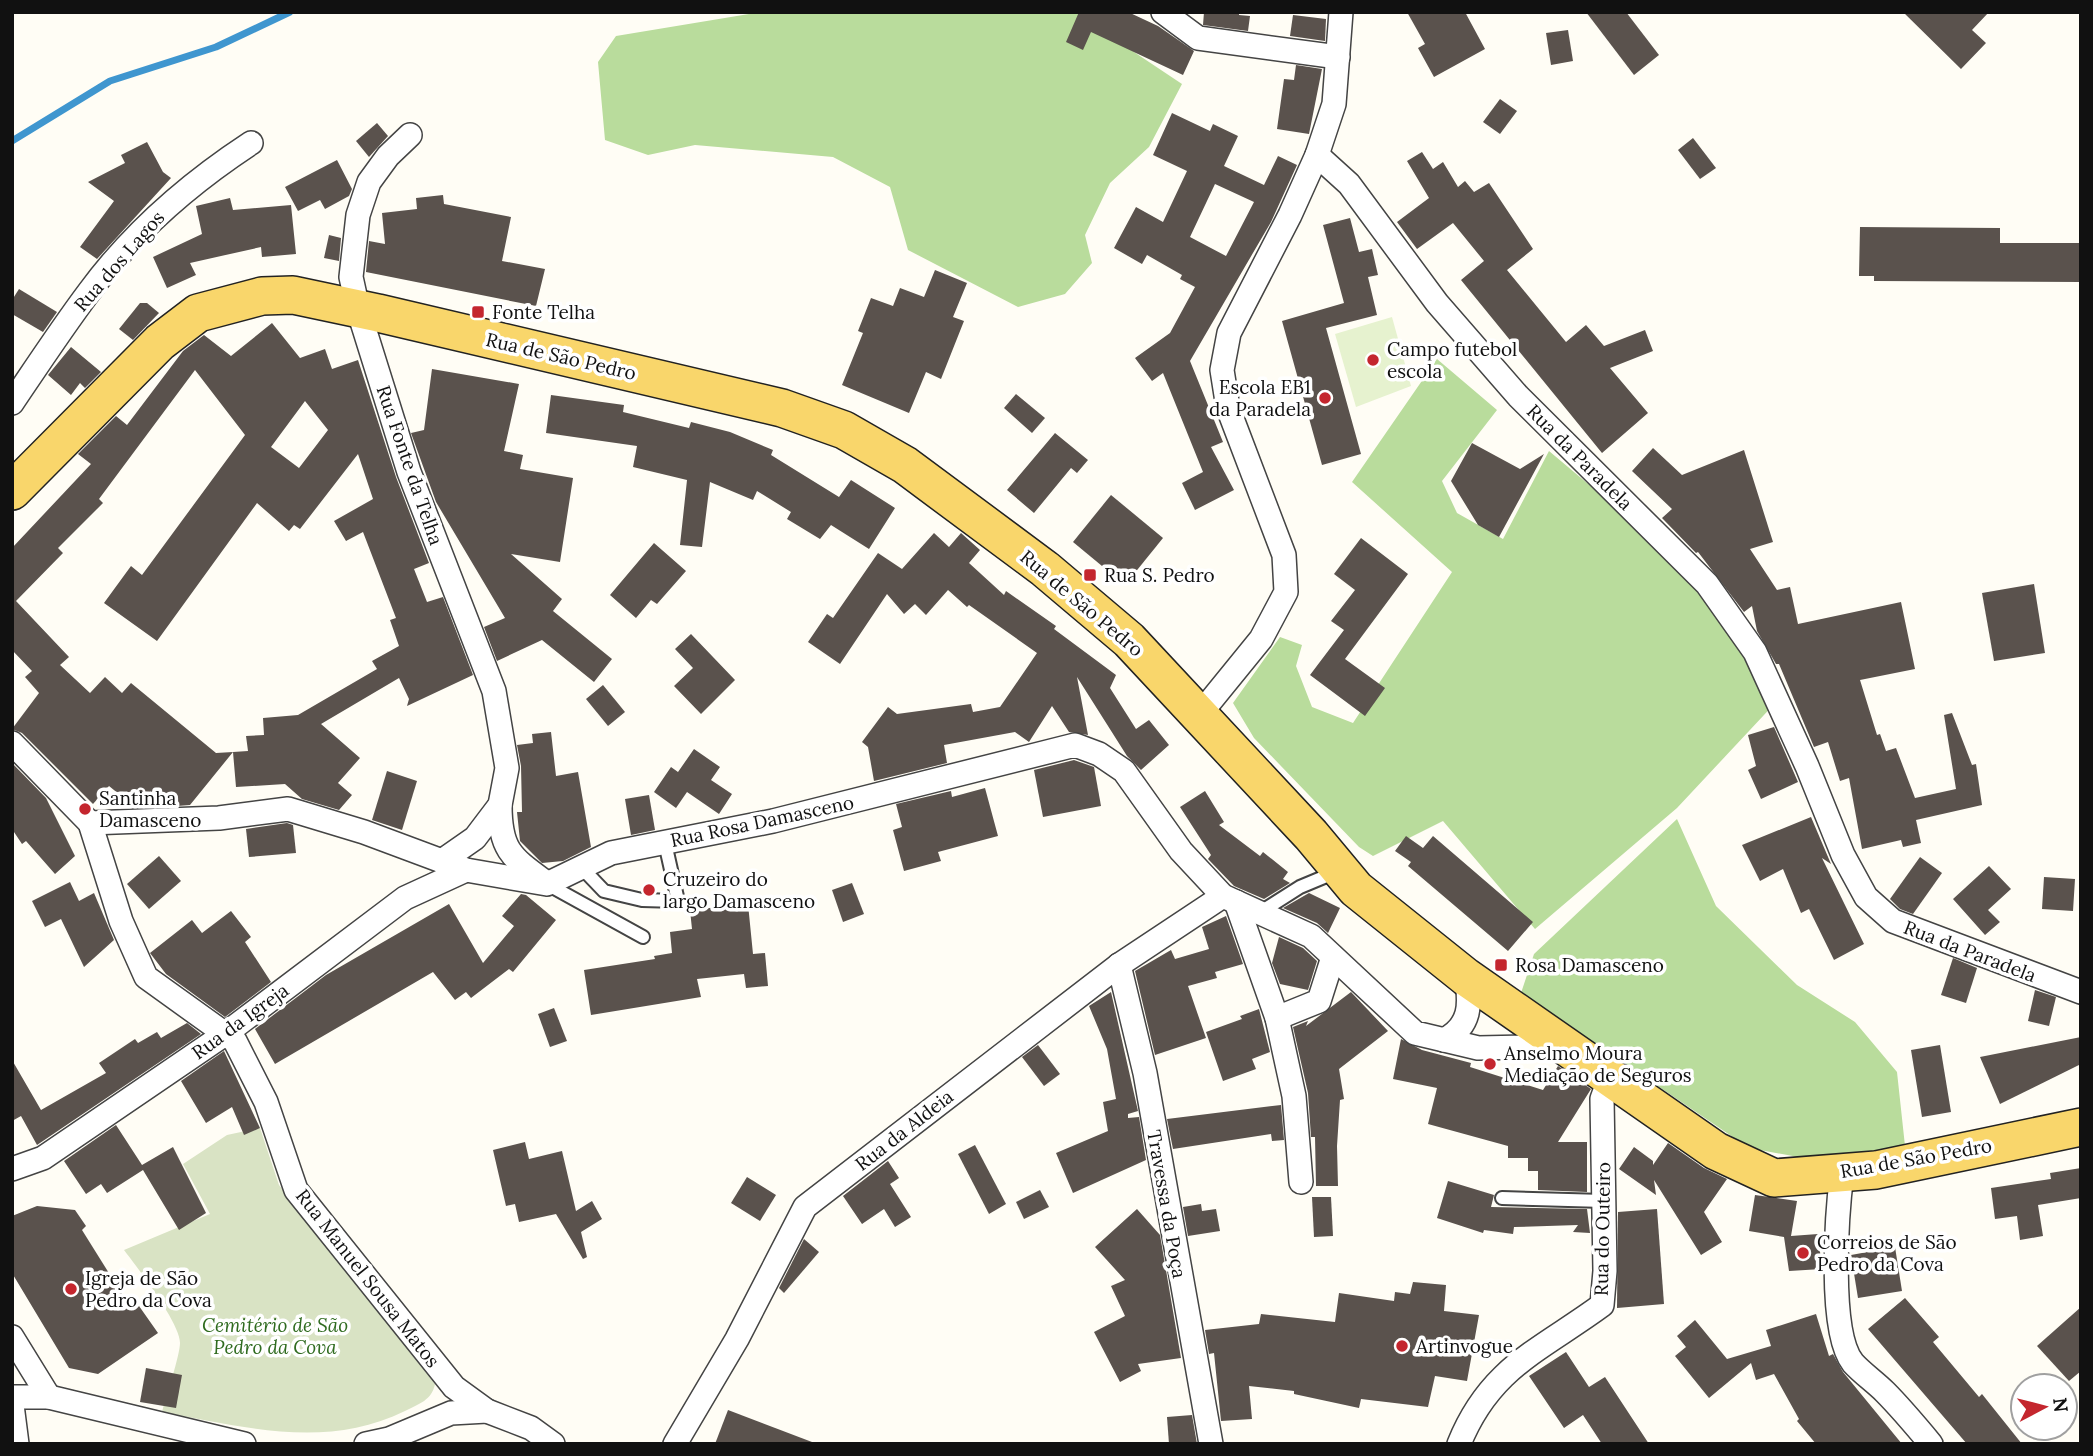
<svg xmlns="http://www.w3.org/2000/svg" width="2093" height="1456" font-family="Lora,serif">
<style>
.forest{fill:#b9dc9c}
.cemetery{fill:#d9e3c4}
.pitch{fill:#e6f2cf}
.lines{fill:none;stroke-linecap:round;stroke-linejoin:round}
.stream{stroke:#3f96cf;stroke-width:7}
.building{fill:#5a524d;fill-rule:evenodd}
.service-casing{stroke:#444;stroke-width:16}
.minor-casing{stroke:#444;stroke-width:26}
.primary-casing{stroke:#222;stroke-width:40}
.service{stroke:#fff;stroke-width:12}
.minor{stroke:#fff;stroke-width:23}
.primary{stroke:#f9d66b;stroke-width:37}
.poi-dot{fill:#c4262e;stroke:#fff;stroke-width:2.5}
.labels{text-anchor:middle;stroke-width:7;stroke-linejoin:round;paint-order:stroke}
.street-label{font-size:19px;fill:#111;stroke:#fff}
.poi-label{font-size:19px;fill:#111;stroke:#fff;text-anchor:start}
.park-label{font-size:19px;font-style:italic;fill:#2f6b1f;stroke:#fff}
</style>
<rect width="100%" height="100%" fill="#fffdf5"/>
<g class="forest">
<polygon points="761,12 1100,12 1092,24 1182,84 1149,147 1110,183 1085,235 1092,263 1065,294 1018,307 908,250 890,187 833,157 695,145 648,155 605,140 598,62 616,36"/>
<polygon points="1437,359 1497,410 1442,481 1457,513 1503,539 1549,451 1707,584 1778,700 1677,808 1535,929 1443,821 1373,856 1359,847 1254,738 1233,703 1280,637 1302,645 1296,666 1312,707 1353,723 1452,572 1352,482"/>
<polygon points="1677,819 1716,906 1797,985 1855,1022 1897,1072 1905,1146 1825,1162 1749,1148 1521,993 1534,954"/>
</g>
<path class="cemetery" d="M260,1128L279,1185L435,1384C432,1400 419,1404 405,1411C326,1450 244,1427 162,1412C166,1397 180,1355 180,1343C180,1323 137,1267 124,1250L210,1214L183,1164L227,1135Z"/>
<polygon class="pitch" points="1392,317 1411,386 1356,407 1335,334"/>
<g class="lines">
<polyline class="stream" points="12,141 110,81 216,47 290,12"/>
</g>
<g class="building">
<polygon points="1079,12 1128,12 1158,26 1194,51 1183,75 1091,32 1083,50 1066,42"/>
<polygon points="1204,12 1239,12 1239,15 1250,16 1248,31 1203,25"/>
<polygon points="1407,12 1465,12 1485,49 1434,77 1418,48 1425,44"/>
<polygon points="1586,12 1626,12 1659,55 1634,75"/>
<polygon points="1903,12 1989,12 1972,30 1986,43 1961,69"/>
<polygon points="1293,15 1326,19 1325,41 1290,36"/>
<polygon points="1568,30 1573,61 1551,65 1546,33"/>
<polygon points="1296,65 1322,69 1309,134 1277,129 1284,79 1294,80"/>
<polygon points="1500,99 1517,111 1500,134 1483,122"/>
<path d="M1172,113L1210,131L1213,124L1238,136L1224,166L1264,185L1278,156L1297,165L1271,222L1190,361L1223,442L1211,447L1234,490L1195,510L1182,483L1203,472L1163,373L1152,381L1135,358L1170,333L1195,287L1180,279L1182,275L1147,255L1142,264L1114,248L1136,207L1163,222L1187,171L1153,155ZM1215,184L1254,202L1226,256L1190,237Z"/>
<polygon points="377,123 388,136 369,157 356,141"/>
<polygon points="1693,138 1716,168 1700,179 1678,150"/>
<polygon points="147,142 163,172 171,178 97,259 80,247 114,201 88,182 125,163 121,155"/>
<polygon points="1422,152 1433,169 1443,162 1458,187 1465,181 1474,192 1489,183 1533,249 1507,270 1566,342 1586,325 1604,346 1645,330 1653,351 1610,368 1648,413 1602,453 1461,280 1484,261 1453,223 1417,249 1397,222 1429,198 1407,161"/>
<polygon points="337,160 352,189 349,196 325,209 320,200 298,211 285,187"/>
<polygon points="443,195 444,204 511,217 502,261 545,269 536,306 366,272 369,241 385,244 382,213 417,209 416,198"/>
<polygon points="230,198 233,210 291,205 296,254 262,257 261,247 190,263 196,275 167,288 153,257 202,234 196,206"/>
<polygon points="1350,218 1359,252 1372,249 1378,275 1368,277 1377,315 1326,328 1361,454 1322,465 1282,321 1344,303 1323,225"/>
<polygon points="1860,227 2000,228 2000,243 2081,243 2081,282 1874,281 1874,276 1859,276"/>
<polygon points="329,235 341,238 339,261 324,258"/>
<polygon points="935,270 967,283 953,317 964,321 941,379 926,372 909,413 842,385 863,333 858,331 871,298 893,306 900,288 924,297"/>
<polygon points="19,289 57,312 43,332 12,314 12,300"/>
<polygon points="140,303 147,303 159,313 133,340 119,329"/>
<path d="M272,323L300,358L325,349L332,369L358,360L396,477L429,563L414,569L427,602L443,597L473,675L407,706L409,699L399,678L321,724L360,758L338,783L352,795L339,810L302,799L285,784L236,787L233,752L248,751L246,736L264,735L263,718L298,715L377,669L372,661L399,646L390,620L396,618L363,532L346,541L334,521L373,499L358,454L300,529L294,525L289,531L257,503L157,641L104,603L131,566L142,575L245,435L195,370L99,499L103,503L58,548L63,553L16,601L69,657L60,665L90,693L105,677L122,693L131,683L216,753L233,752L190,805L177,806L155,788L140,807H135L109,786L93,804L22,733L12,729L39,693L25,677L32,671L12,650V548L91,464L78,454L116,416L127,425L183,351L204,335L231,356ZM305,401L328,430L299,468L271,447Z"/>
<polygon points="71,347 101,372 85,388 80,383 71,395 48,375"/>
<polygon points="432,369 519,384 504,451 523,455 520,469 573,478 560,562 511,554 562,599 553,611 612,659 594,682 542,640 497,661 484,627 505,618 436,502 411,433 424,430"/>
<polygon points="1016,394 1045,418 1032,433 1004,408"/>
<polygon points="551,395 624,405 623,412 689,428 691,422 730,432 773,450 771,455 839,497 851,480 895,508 869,549 831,525 820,539 787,519 791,512 757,491 753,500 710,482 702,547 680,545 687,480 633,467 637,446 546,433"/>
<polygon points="1055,433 1088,460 1077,473 1071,468 1034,513 1007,490"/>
<polygon points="1472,443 1520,469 1544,454 1499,537 1478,525 1451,481"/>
<polygon points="1653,448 1682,475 1744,450 1773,542 1750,549 1777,590 1790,587 1798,624 1901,602 1915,669 1860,680 1877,735 1880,734 1886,751 1896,748 1915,798 1956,789 1944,715 1952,713 1972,765 1976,764 1982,805 1916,820 1921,843 1903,847 1901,840 1862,849 1849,778 1840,781 1828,742 1814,747 1779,664 1776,664 1757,631 1752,606 1744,612 1698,552 1696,553 1662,518 1672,509 1632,471"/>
<polygon points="1111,495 1163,538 1125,585 1073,542"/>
<polygon points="934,533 949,547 961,533 980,550 969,563 1004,595 1006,591 1056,626 1054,629 1116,675 1110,688 1136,729 1149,720 1169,745 1141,770 1127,756 1077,677 1088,735 1069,732 1052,706 1029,742 1015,732 944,745 947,763 874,781 868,747 862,742 888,707 897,714 971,704 973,712 1000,707 1037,653 969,605 967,607 948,590 926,615 915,604 904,614 887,594 840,664 808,642 827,614 833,618 878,553 902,569"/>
<polygon points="1361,538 1408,574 1345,659 1385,688 1365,716 1310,675 1344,630 1331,621 1355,590 1334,574"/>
<polygon points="654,543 686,571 657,604 651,600 636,618 610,595"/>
<polygon points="2034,584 2045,653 1994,661 1982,593"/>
<polygon points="691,634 735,680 701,714 674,686 693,668 675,649"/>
<polygon points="603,685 625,712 608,726 586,699"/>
<polygon points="1774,727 1798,782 1761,799 1748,770 1756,766 1748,735"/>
<polygon points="551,732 556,776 578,772 591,847 563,861 542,863 520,841 517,812 522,812 521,766 517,745 533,743 532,734"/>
<polygon points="694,749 720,767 711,780 732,794 719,814 687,792 676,808 654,792 671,767 678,772"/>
<polygon points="1074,760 1094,767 1101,806 1043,817 1034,770"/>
<polygon points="12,763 46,798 75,856 55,874 26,841 22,844 12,829"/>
<polygon points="387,771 417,781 402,830 372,820"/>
<polygon points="985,788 998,836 938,852 941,861 904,871 893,830 902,827 896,804 951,791 952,797"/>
<polygon points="1205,791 1224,822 1219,825 1260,856 1263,852 1288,872 1283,879 1290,883 1264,899 1234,886 1208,859 1211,855 1180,807"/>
<polygon points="649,795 655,830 631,835 625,799"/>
<polygon points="1811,817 1831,864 1822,858 1864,944 1834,960 1809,909 1801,913 1783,869 1760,881 1742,845"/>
<polygon points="287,823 293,825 296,853 249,857 246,829"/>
<polygon points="1406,836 1423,848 1433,836 1533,922 1508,951 1408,866 1411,862 1395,851"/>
<polygon points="159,856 181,881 149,909 127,884"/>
<polygon points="1920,857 1942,873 1913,914 1900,909 1890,899"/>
<polygon points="1989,866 2011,889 1988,910 2000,922 1985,935 1953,899"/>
<polygon points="2044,877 2075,879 2073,911 2042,909"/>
<polygon points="70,882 79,901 94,893 114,940 84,967 61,919 45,927 32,901"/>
<polygon points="852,883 864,914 843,922 832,890"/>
<polygon points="1309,893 1340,908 1328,933 1317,923 1283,908"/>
<polygon points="521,894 526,895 556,920 513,972 509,969 471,998 466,992 455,1000 433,972 275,1064 255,1029 326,975 449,904 483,963 514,926 502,916"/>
<polygon points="748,904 753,954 765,953 768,986 746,988 744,974 697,979 701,997 591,1015 584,970 655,959 654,956 672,953 670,932 692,929 690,910"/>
<polygon points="231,911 251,937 245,942 271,982 225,1017 166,974 150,953 192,920 202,933"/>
<polygon points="1226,916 1243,964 1215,972 1217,978 1188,986 1206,1038 1155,1055 1135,971 1171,950 1175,959 1209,949 1202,927"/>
<polygon points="1279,937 1303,948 1317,961 1308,990 1285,1000 1308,990 1280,984 1272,963"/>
<polygon points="1953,958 1977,968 1966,1003 1941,995"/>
<polygon points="2035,990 2056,997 2049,1026 2028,1021"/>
<polygon points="1111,992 1138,1111 1128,1114 1128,1118 1139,1117 1146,1160 1073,1193 1056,1153 1108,1131 1103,1102 1116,1099 1107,1049 1089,1006"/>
<polygon points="1351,992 1388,1031 1339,1069 1344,1099 1340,1100 1337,1146 1338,1186 1316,1186 1315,1137 1311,1137 1308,1093 1293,1027 1308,1021 1306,1026"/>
<polygon points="554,1008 567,1041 550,1047 538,1014"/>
<polygon points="1259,1009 1270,1052 1252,1059 1256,1069 1223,1081 1206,1032 1242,1019 1240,1016"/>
<polygon points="187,1023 201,1034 37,1145 21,1116 12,1121 12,1060 41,1110 106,1073 99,1063 135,1039 138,1043 157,1032 161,1038"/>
<polygon points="2081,1037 2081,1064 2000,1104 1980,1057"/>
<polygon points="1401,1039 1422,1050 1471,1063 1470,1067 1543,1090 1558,1066 1591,1089 1558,1142 1587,1142 1587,1192 1538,1190 1538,1171 1528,1171 1528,1158 1508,1158 1508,1146 1428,1124 1437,1088 1393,1079"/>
<polygon points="1038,1045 1060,1074 1044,1086 1022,1057"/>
<polygon points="1940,1045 1951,1112 1922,1117 1911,1050"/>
<polygon points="224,1051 260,1128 244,1135 232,1107 206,1123 181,1081"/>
<polygon points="1281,1105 1284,1140 1272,1141 1271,1134 1173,1149 1167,1119"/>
<polygon points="116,1125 142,1165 173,1147 206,1213 179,1230 143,1170 107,1193 101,1184 86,1194 64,1161"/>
<polygon points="525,1142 529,1159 562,1151 576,1211 592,1201 602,1219 581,1232 587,1257 583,1259 556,1214 519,1222 515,1204 506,1206 493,1150"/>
<polygon points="1668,1143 1704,1168 1727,1179 1704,1212 1722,1242 1701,1255 1654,1180 1656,1195 1619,1169 1634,1147 1653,1161 1653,1165"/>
<polygon points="975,1145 1006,1204 989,1214 958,1154"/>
<polygon points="888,1161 899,1178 890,1184 911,1217 895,1227 884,1209 862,1224 843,1196"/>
<polygon points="2081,1168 2081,1198 2038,1205 2043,1236 2020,1240 2017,1216 1995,1219 1991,1188 2051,1179 2050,1173"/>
<polygon points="747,1177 776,1195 760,1221 731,1203"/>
<polygon points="1448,1181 1494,1195 1491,1207 1587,1209 1590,1233 1573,1232 1578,1225 1514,1227 1513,1234 1484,1230 1483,1233 1437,1218"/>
<polygon points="1040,1190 1049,1207 1024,1219 1016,1202"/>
<polygon points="1755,1195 1797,1201 1791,1236 1818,1234 1822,1269 1789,1271 1784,1237 1749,1231"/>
<polygon points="1312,1197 1331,1197 1333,1236 1314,1237"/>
<polygon points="1201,1204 1202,1211 1216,1209 1220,1231 1188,1236 1183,1207"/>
<polygon points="37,1206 75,1210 86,1226 82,1230 132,1310 139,1306 158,1333 98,1374 69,1368 12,1273 12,1216"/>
<polygon points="1137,1209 1160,1235 1181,1358 1138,1364 1141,1371 1120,1382 1094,1332 1125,1316 1111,1286 1125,1280 1095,1247"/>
<polygon points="1657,1209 1664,1304 1617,1308 1618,1212"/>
<polygon points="804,1239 819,1252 784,1293 779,1288"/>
<polygon points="1895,1247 1902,1291 1858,1298 1851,1255"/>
<polygon points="1413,1282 1446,1285 1444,1311 1479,1315 1467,1381 1435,1376 1428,1407 1361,1399 1359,1408 1294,1394 1294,1391 1249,1386 1252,1419 1221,1421 1214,1353 1209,1354 1205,1330 1259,1324 1261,1314 1335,1322 1339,1293 1394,1301 1395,1292 1410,1294"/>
<polygon points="1905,1298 1939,1337 1933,1342 1979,1397 1982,1394 2022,1444 1967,1444 1868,1329"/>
<polygon points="2081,1307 2081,1371 2069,1381 2037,1346"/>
<polygon points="1816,1314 1829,1356 1833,1354 1843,1372 1902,1444 1816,1444 1797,1421 1799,1419 1774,1374 1756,1380 1751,1363 1709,1398 1675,1356 1686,1347 1677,1336 1695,1320 1727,1359 1771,1346 1766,1330"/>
<polygon points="1566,1352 1589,1387 1605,1377 1649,1444 1602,1444 1583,1415 1564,1428 1529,1376"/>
<polygon points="146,1368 182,1375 176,1408 140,1402"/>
<polygon points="728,1410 812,1442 812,1444 715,1444"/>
<polygon points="1192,1415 1197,1444 1169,1444 1167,1417"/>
</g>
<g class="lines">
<defs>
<g id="service">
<polyline points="581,867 604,891 642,900 678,901 665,843"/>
<polyline points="547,884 643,937"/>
<polyline points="1259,913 1300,887 1336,872"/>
<polyline points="1502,1198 1604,1201"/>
</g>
<g id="minor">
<polyline points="1163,12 1198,38 1338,57"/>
<polyline points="410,135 388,156 369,182 358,215 351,277 358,309 409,472 494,691 507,768 500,805 475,838 442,861"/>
<polyline points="1317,155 1349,184 1437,303 1518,396 1707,584 1755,652 1807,766 1843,855 1866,897 1893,921 2081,992"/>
<path d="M12,403C37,366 62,328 89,292C133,232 190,183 251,143"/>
<polyline points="1200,714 1261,639 1286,592 1284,555 1228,408 1222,370 1229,333 1290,215 1317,155 1334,104 1341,12"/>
<polyline points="12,743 90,823 121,921 146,977 235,1041 266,1102 296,1190 454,1387 487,1411 531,1428 553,1444"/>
<path d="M500,805C500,850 511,857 545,882"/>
<polyline points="90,823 219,818 288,809 364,832 466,870 547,884 611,853 773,821 1075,745 1099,754 1124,771 1181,851 1223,896 1311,936 1415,1033 1478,1048 1564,1046"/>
<polyline points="1236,902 1277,1018 1294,1096 1301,1182"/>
<polyline points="1119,965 1145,1073 1211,1444"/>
<polyline points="1277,1018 1319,1001 1333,957"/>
<path d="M1444,1040C1471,1026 1471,1004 1466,977"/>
<polyline points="12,1169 43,1158 225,1034 405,898 466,870"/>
<path d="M1842,1173C1837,1212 1828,1332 1853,1363C1862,1373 1875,1382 1885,1392C1901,1408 1916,1426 1931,1444"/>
<polyline points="12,1337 49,1397"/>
<polyline points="12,1397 49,1397 244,1444"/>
<polyline points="12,1405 17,1444"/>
<polyline points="366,1444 389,1439 451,1413 487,1411"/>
<polyline points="675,1444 737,1339 805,1207 1119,965 1223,896"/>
<path d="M1459,1444C1490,1367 1541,1350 1602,1305L1605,1271L1602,1099L1610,1077"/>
</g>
<polyline id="primary" points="12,491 160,342 198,313 262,296 293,295 378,313 782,408 844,430 905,465 1045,569 1129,640 1311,835 1356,889 1466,977 1716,1151 1774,1178 1876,1170 2081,1127"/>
</defs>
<use href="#service" class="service-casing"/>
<use href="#minor" class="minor-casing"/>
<use href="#primary" class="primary-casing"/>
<use href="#service" class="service"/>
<use href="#minor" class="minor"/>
<use href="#primary" class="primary"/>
</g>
<g class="poi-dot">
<rect x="471" y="305" width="14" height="14" rx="3.5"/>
<circle cx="1373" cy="360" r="7"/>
<circle cx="1325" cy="398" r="7"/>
<rect x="1083" y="568" width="14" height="14" rx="3.5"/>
<circle cx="85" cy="809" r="7"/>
<circle cx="649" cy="890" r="7"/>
<rect x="1494" y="958" width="14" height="14" rx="3.5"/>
<circle cx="1490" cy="1064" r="7"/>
<circle cx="1803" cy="1253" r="7"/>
<circle cx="71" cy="1289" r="7"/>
<circle cx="1402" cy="1346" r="7"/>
</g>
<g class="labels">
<g class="street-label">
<text transform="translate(119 261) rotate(-49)" y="7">Rua dos Lagos</text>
<text transform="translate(561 356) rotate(13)" y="7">Rua de São Pedro</text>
<text transform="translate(1580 457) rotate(45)" y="7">Rua da Paradela</text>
<text transform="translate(410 465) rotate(71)" y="7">Rua Fonte da Telha</text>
<text transform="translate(1082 603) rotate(40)" y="7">Rua de São Pedro</text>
<text transform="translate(762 821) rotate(-12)" y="7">Rua Rosa Damasceno</text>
<text transform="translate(1970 951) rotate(21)" y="7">Rua da Paradela</text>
<text transform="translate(240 1021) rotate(-36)" y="7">Rua da Igreja</text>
<text transform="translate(904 1130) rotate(-38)" y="7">Rua da Aldeia</text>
<text transform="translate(1916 1158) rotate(-10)" y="7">Rua de São Pedro</text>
<text transform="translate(1167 1204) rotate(80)" y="7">Travessa da Poça</text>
<text transform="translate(1602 1229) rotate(-89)" y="7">Rua do Outeiro</text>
<text transform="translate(368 1278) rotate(52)" y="7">Rua Manuel Sousa Matos</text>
</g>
<g class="poi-label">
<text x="492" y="319">Fonte Telha</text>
<text x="1387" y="356">Campo futebol<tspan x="1387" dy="22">escola</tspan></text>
<text x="1311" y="394" text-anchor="end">Escola EB1<tspan x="1311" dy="22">da Paradela</tspan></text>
<text x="1104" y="582">Rua S. Pedro</text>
<text x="99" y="805">Santinha<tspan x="99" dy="22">Damasceno</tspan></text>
<text x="663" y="886">Cruzeiro do<tspan x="663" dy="22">largo Damasceno</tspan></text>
<text x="1515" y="972">Rosa Damasceno</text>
<text x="1504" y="1060">Anselmo Moura<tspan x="1504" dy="22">Mediação de Seguros</tspan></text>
<text x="1817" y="1249">Correios de São<tspan x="1817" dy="22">Pedro da Cova</tspan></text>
<text x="85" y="1285">Igreja de São<tspan x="85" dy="22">Pedro da Cova</tspan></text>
<text x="1416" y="1353">Artinvogue</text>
</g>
<g class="park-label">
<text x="275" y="1332">Cemitério de São<tspan x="275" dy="22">Pedro da Cova</tspan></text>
</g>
</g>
<rect width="2093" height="1456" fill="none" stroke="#111111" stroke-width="28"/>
<g transform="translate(2044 1407) rotate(83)"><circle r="33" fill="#ffffff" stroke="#a0a0a0" stroke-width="2"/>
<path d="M0-5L12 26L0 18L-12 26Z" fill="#c4262e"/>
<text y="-10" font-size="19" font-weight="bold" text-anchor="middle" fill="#111111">N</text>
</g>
</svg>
